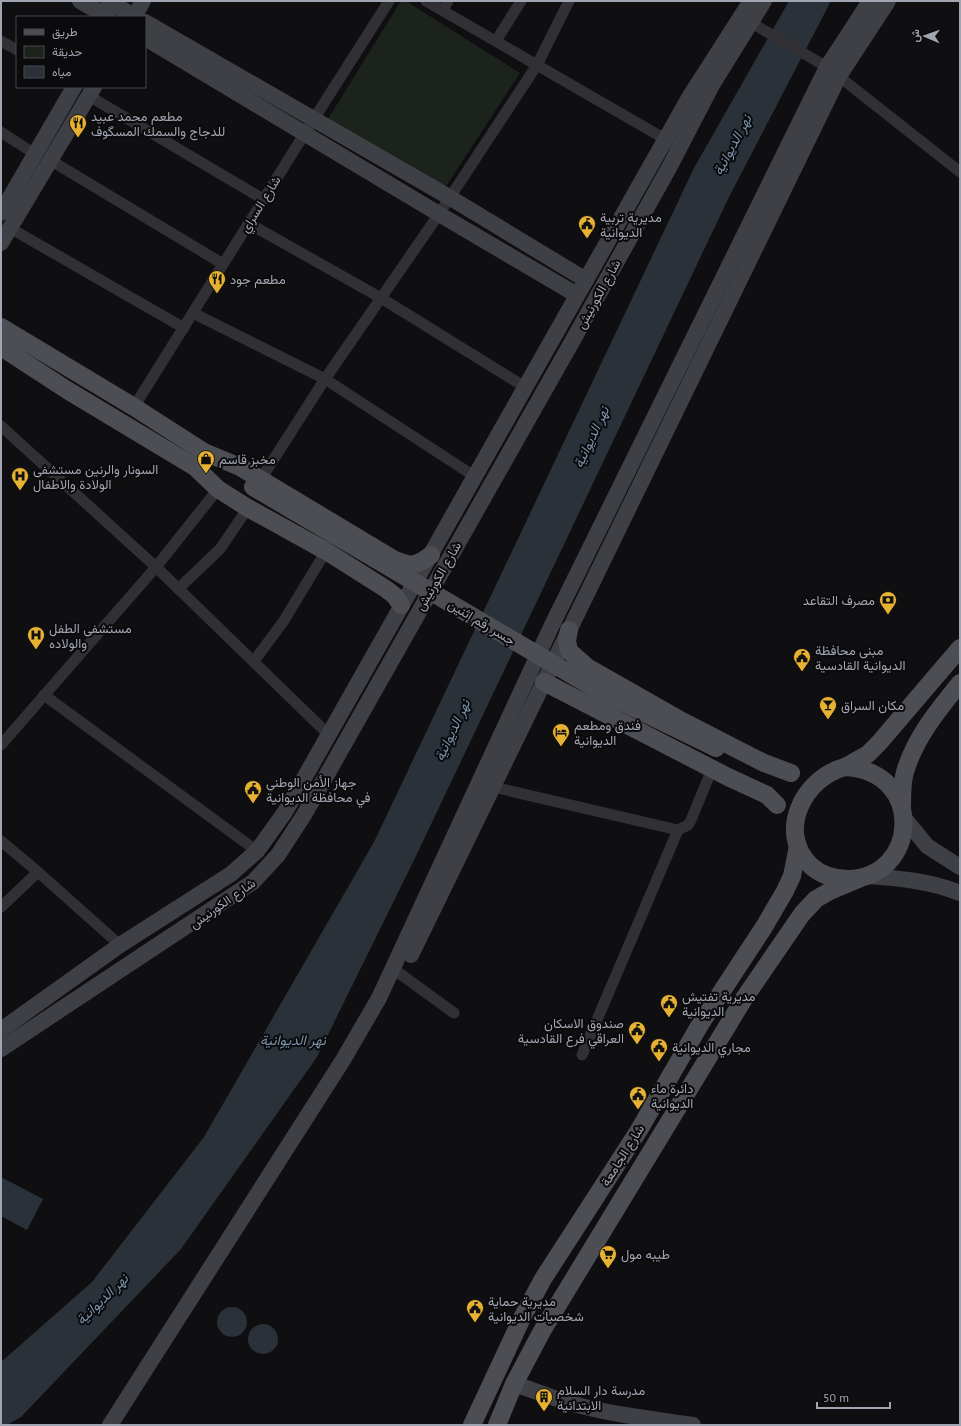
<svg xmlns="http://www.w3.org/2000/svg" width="961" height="1426" font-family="'PT Sans',Vazirmatn,sans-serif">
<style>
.green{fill:#1c231d}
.water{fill:#2a3138}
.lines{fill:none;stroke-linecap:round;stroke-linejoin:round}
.street{stroke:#313135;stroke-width:11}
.secondary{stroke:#3f4045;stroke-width:16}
.primary{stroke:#4d4e54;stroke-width:18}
.primary-bridge{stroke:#4d4e54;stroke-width:18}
.labels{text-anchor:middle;stroke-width:4;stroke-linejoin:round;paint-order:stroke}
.poi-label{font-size:13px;fill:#a1a5b1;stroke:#0b0a0c;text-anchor:start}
.street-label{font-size:13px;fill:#a1a5b1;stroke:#0b0a0c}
.water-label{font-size:14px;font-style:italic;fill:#7992ab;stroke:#0b0a0c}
</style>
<rect width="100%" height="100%" fill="#0f0f11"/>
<polygon class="green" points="401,1 406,1 520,73 443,191 323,127"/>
<g class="water">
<polygon points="789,1 831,1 729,197 415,858 317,1057 181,1249 21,1417 7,1425 1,1425 1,1362 92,1282 204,1137 374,842 694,168"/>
<polygon points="1,1177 43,1199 27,1230 1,1216"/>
<circle cx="232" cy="1322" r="15"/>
<circle cx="263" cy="1339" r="15"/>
</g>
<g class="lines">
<g class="street">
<polyline points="426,1 672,143"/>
<polyline points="443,10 448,1"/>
<polyline points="750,22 827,67 960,172"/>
<polyline points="1,41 17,50"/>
<polyline points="496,41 521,1"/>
<polyline points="89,96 263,199"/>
<polyline points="1,132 35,154"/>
<polyline points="50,160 223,264"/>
<polyline points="248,223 381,298 525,387"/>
<polyline points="10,228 184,328"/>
<polyline points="193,313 325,379 474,476"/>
<polyline points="134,407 305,133 389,1"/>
<polyline points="1,426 156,567 329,735"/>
<polyline points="261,479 325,379 439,214 537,65 569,1"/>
<polyline points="178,589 220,549 248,508"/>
<polyline points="254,661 283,622 326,551"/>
<polyline points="44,695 257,851"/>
<polyline points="1,745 156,567 218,489"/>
<polyline points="493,787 678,830 688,825 691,820 712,769"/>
<polyline points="1,841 38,872 120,945"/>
<polyline points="1,907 38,872"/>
<polyline points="399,973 454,1013"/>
<polyline points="582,1055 678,830"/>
</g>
<g class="secondary">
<polyline points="80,1 108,17"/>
<polyline points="108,1 136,17"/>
<polyline points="134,17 143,1"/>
<polyline points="145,22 449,197 586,280"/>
<polyline points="145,38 439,214 577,295"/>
<polyline points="1,213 74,87"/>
<polyline points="1,243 94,87"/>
<polyline points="905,819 927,846 960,867"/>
<path d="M867,876C898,878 930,881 960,893"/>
<polyline points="411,955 839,76 888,1"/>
<polyline points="1,1030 120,945 231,874 257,851 285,812 690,96 747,7"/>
<polyline points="1,1049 253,882 278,855 304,815 573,340 670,166 712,85 764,1"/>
<path d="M514,1384C530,1389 545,1395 560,1400C603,1414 649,1418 693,1425"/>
<polyline points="110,1425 343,1060 379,998 552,625 827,67 870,1"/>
</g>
<g class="primary">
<path d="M1,327L134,407L204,452L240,467L393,559C411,567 415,567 431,555"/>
<polyline points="1,347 67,390 195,467 218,489 248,508 326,551 386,589 395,596 401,605"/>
<polyline points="569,630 567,641 569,651 587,667 682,721 764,763 791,773"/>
<polyline points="544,682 728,777 767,795 777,805"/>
<path d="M845,767C926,771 919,878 848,879C834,879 821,875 811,866C776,833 803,778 845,767Z"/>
<polyline points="845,767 868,754 879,743 960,648"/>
<path d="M902,805C902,794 902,782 905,772C915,738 938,710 960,683"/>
<polyline points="472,1425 522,1318 543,1279 639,1130 701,1023 764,927 785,891 792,876 798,846"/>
<polyline points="497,1425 514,1384 542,1331 745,997 802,914 816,899 830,891 861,878"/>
</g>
<polyline class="primary-bridge" points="253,487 601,692 716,748"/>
</g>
<defs>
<symbol id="restaurant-pin" viewBox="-11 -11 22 30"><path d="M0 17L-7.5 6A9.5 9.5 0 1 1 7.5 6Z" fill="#e7b131" stroke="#0b0a0c"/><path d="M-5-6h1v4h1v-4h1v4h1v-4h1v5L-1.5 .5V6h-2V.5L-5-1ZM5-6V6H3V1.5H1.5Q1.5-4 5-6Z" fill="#111"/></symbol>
<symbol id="civic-pin" viewBox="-11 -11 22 30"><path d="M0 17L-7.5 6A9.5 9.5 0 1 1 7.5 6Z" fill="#e7b131" stroke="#0b0a0c"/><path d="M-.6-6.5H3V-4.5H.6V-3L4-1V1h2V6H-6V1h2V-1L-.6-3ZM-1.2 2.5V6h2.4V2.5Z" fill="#111"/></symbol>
<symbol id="shop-pin" viewBox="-11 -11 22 30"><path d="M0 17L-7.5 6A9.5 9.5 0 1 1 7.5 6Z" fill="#e7b131" stroke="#0b0a0c"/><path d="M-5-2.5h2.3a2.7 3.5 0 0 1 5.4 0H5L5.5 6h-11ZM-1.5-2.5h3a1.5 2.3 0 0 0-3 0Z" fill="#111"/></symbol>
<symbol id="hospital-pin" viewBox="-11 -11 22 30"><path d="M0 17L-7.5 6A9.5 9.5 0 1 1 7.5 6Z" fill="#e7b131" stroke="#0b0a0c"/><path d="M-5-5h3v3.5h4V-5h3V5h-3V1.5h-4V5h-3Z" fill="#111"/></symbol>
<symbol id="bank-pin" viewBox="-11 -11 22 30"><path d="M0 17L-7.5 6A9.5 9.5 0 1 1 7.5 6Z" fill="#e7b131" stroke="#0b0a0c"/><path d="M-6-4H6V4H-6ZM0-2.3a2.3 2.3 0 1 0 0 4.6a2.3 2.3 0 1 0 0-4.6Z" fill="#111"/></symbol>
<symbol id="bar-pin" viewBox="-11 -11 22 30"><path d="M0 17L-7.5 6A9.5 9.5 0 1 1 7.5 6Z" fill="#e7b131" stroke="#0b0a0c"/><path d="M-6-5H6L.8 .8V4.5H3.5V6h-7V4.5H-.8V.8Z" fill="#111"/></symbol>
<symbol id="hotel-pin" viewBox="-11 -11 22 30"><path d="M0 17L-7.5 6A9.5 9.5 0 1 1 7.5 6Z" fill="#e7b131" stroke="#0b0a0c"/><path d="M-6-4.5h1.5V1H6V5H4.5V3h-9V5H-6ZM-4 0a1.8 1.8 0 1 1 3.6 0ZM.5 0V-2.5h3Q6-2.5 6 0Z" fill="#111"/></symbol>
<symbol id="supermarket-pin" viewBox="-11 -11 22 30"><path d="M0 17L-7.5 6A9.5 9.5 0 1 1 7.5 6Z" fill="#e7b131" stroke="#0b0a0c"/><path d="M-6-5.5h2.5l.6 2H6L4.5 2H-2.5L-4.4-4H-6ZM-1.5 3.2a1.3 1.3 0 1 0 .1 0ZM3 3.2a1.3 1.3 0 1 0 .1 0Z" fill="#111"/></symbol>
<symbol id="building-pin" viewBox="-11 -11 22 30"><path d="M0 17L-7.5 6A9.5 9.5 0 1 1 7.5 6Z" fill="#e7b131" stroke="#0b0a0c"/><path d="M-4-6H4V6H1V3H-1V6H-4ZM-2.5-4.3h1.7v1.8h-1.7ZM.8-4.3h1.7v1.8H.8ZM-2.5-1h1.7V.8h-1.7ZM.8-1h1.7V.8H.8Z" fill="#111"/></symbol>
</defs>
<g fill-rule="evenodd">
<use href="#restaurant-pin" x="68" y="113" width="20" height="27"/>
<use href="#civic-pin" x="577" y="214" width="20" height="27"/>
<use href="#restaurant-pin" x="207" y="269" width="20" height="27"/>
<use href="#shop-pin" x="196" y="449" width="20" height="27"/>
<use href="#hospital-pin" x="10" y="466" width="20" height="27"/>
<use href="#bank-pin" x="878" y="590" width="20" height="27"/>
<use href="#hospital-pin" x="26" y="625" width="20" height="27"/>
<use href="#civic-pin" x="792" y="647" width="20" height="27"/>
<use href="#bar-pin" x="818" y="695" width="20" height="27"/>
<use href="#hotel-pin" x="551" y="722" width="20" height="27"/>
<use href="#civic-pin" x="243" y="779" width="20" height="27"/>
<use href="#civic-pin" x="659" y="993" width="20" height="27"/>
<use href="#civic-pin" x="627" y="1020" width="20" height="27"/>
<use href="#civic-pin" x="649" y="1037" width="20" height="27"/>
<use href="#civic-pin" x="628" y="1085" width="20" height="27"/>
<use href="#supermarket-pin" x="598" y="1244" width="20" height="27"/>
<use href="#civic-pin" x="465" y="1298" width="20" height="27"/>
<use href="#building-pin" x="534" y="1387" width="20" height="27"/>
</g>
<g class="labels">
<g class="poi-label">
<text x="91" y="121">مطعم محمد عبيد<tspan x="91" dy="15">للدجاج والسمك المسگوف</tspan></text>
<text x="600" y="222">مديرية تربية<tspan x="600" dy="15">الديوانية</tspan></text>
<text x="230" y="284">مطعم جود</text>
<text x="219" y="464">مخبز قاسم</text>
<text x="33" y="474">السونار والرنين مستشفى<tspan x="33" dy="15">الولادة والاطفال</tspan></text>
<text x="875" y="605" text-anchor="end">مصرف التقاعد</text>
<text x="49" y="633">مستشفى الطفل<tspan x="49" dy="15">والولاده</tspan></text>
<text x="815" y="655">مبنى محافظة<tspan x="815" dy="15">الديوانية القادسية</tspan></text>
<text x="841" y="710">مكان السراق</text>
<text x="574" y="730">فندق ومطعم<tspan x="574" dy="15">الديوانية</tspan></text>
<text x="266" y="787">جهاز الأمن الوطني<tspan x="266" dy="15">في محافظة الديوانية</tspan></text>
<text x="682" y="1001">مديرية تفتيش<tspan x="682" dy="15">الديوانية</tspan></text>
<text x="624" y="1028" text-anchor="end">صندوق الاسكان<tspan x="624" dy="15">العراقي فرع القادسية</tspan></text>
<text x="672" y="1052">مجاري الديوانية</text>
<text x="651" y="1093">دائرة ماء<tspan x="651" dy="15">الديوانية</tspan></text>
<text x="621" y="1259">طيبه مول</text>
<text x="488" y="1306">مديرية حماية<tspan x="488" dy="15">شخصيات الديوانية</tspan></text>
<text x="557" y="1395">مدرسة دار السلام<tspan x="557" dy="15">الابتدائية</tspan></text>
</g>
<g class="street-label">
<text transform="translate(260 204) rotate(-58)" y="5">شارع السراي</text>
<text transform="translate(598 294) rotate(-61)" y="5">شارع الكورنيش</text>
<text transform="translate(438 576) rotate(-60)" y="5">شارع الكورنيش</text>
<text transform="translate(482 622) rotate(31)" y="5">جسر رقم إثنين</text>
<text transform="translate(222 903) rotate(-35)" y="5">شارع الكورنيش</text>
<text transform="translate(622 1155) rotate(-58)" y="5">شارع الجامعة</text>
</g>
<g class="water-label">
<text transform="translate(732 145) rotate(-62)" y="5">نهر الديوانية</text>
<text transform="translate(591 437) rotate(-65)" y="5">نهر الديوانية</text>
<text transform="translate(452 730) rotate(-65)" y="5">نهر الديوانية</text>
<text x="293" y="1045">نهر الديوانية</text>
<text transform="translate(102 1299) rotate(-44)" y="5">نهر الديوانية</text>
</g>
</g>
<rect width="961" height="1426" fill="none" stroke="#a1a5b1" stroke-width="4"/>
<rect x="16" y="16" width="130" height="72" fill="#0b0a0c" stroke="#47484e"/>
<rect x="24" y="29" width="20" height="6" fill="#4d4e54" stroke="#47484e"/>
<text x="52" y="36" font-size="12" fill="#a1a5b1">طريق</text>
<rect x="24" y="46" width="20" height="12" fill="#1c231d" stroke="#47484e"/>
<text x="52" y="56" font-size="12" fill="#a1a5b1">حديقة</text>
<rect x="24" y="66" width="20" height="12" fill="#2a3138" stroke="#47484e"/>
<text x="52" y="76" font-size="12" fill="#a1a5b1">مياه</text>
<g transform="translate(925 36) rotate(272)" stroke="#0b0a0c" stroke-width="3" paint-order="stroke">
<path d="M0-3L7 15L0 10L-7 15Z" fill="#a1a5b1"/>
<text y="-6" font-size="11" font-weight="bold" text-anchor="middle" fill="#a1a5b1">ش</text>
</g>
<path d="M817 1402v6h73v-6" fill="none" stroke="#a1a5b1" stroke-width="2"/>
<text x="823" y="1402" font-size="12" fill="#a1a5b1" stroke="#0b0a0c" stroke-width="3" paint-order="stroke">50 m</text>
</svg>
